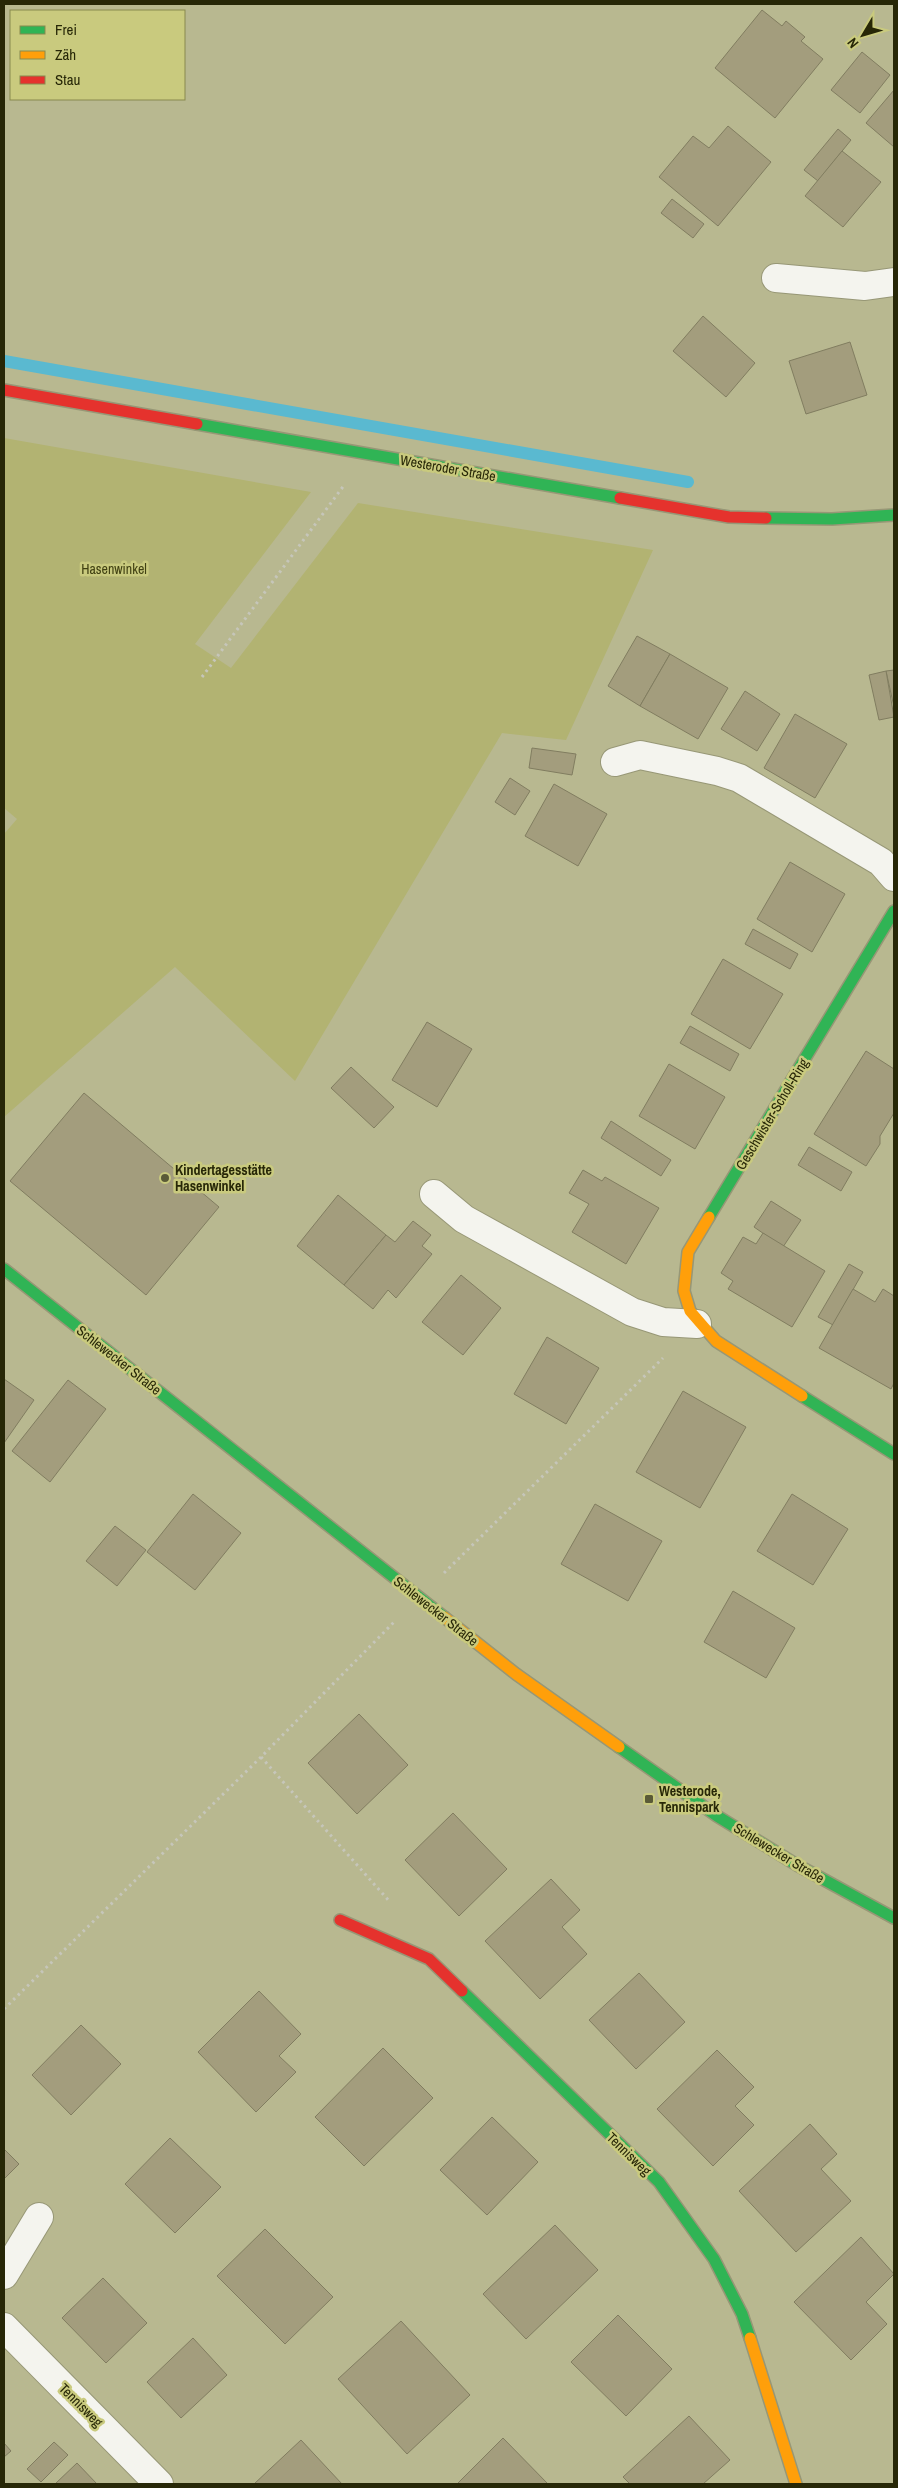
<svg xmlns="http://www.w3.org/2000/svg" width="898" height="2488" font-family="'Archivo Narrow',sans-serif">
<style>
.green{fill:#b2b372}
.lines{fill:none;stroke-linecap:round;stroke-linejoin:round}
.stream{stroke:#5ab9d0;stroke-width:12}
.building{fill:#a39d7d;stroke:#817d60}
.street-casing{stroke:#979776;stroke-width:30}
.fast-casing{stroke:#979776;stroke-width:14}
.slow-casing{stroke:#979776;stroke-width:14}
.jam-casing{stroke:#979776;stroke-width:14}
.path{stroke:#c6c6ba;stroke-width:3;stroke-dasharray:2.5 4;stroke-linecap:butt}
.street{stroke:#f4f4ee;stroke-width:28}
.fast{stroke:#30b455;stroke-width:11}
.slow{stroke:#ff9f0a;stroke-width:11}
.jam{stroke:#e5322d;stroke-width:11}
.poi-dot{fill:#5a5a37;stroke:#c9ca7e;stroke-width:2}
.labels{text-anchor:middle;stroke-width:5;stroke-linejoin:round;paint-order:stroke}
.street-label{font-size:14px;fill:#272707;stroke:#c9ca7e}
.park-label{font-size:14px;fill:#404012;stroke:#c9ca7e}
.poi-label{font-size:14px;font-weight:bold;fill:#272707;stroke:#c9ca7e;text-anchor:start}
</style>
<rect width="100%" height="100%" fill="#b8b890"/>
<polygon class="green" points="4,438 311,492 195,644 231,668 358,503 653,550 566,740 502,733 295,1081 175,967 4,1117 4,834 17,819 4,808"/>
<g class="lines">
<polyline class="stream" points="4,361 688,482"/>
</g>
<g class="building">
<polygon points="762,10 782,26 786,21 805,37 801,41 823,59 775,118 715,68"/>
<polygon points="862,52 890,75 860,113 831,90"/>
<polygon points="894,90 894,147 866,123"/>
<polygon points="728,126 771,162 718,226 659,177 693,136 709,148"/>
<polygon points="838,129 851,140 818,181 804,170"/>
<polygon points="842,151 881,182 843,227 805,196"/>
<polygon points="672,199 704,224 693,238 661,213"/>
<polygon points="703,316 755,363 726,397 673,351"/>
<polygon points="850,342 867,395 806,414 789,361"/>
<polygon points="637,636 670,654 640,706 608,686"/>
<polygon points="670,654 728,688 698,739 640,706"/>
<polygon points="894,670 894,707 886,671"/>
<polygon points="886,671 894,717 879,720 869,675"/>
<polygon points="745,691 780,714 757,751 721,729"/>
<polygon points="795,714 847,744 815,798 764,768"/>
<polygon points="532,748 576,754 572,775 529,768"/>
<polygon points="510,778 530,791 515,815 495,802"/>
<polygon points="554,784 607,814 578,866 525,836"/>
<polygon points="790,862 845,894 812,952 757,919"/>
<polygon points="753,929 798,954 790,969 745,944"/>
<polygon points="723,959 783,994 750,1049 691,1014"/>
<polygon points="427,1022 472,1049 437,1107 392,1080"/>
<polygon points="690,1026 739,1054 730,1071 680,1043"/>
<polygon points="866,1051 894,1069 894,1113 880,1136 880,1144 866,1166 814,1134"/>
<polygon points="669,1064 725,1097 695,1149 639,1116"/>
<polygon points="351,1067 394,1107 374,1128 331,1088"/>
<polygon points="84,1093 219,1207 146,1295 10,1181"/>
<polygon points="611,1121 671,1160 661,1176 601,1138"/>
<polygon points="809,1147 852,1172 841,1191 798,1165"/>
<polygon points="583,1170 602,1181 605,1177 659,1208 626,1264 572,1232 589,1204 569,1193"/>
<polygon points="338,1195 386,1235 344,1285 297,1246"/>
<polygon points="771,1201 801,1220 783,1247 754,1227"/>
<polygon points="413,1221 431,1235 422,1246 432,1254 396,1298 388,1290 373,1309 344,1285 386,1235 395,1242"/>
<polygon points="763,1233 825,1271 792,1327 728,1289 733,1281 721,1273 743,1237 756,1244"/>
<polygon points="849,1264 863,1272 833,1325 818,1317"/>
<polygon points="461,1275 501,1308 463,1355 422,1322"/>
<polygon points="853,1289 875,1302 883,1289 894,1296 894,1383 891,1389 819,1348"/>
<polygon points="547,1337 599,1368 566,1424 514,1394"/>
<polygon points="4,1379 34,1400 4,1443"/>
<polygon points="68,1380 106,1409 50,1482 12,1451"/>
<polygon points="683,1391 746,1427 700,1508 636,1472"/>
<polygon points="193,1494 241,1533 195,1590 147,1552"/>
<polygon points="792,1494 848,1529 813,1585 757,1551"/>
<polygon points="595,1504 662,1541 628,1601 561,1564"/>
<polygon points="115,1526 146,1550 117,1586 86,1561"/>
<polygon points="733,1591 795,1628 766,1678 704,1642"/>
<polygon points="359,1714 408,1765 357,1814 308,1763"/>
<polygon points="453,1813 507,1869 459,1916 405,1860"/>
<polygon points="551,1879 580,1910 562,1927 587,1954 540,1999 485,1941"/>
<polygon points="639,1973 685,2022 636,2069 589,2020"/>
<polygon points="259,1991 301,2034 279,2056 296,2072 256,2112 198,2052"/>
<polygon points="81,2025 121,2064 71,2115 32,2075"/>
<polygon points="383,2048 433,2098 364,2166 315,2117"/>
<polygon points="717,2050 754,2087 735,2106 754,2125 713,2166 657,2109"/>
<polygon points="492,2117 538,2162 487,2215 440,2170"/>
<polygon points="810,2124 837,2154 821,2169 851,2201 796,2252 739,2191"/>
<polygon points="170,2138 221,2187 175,2233 125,2184"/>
<polygon points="4,2149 19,2164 4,2179"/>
<polygon points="555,2225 598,2270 526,2339 483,2294"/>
<polygon points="265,2229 333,2297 285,2344 217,2276"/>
<polygon points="861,2237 894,2274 866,2302 887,2324 851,2360 794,2302"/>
<polygon points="103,2278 147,2323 106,2363 62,2318"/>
<polygon points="618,2315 672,2369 626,2416 571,2362"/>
<polygon points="401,2321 470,2395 407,2454 338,2379"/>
<polygon points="193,2338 227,2375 181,2418 147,2382"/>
<polygon points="689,2416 730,2460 703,2484 630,2484 623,2477"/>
<polygon points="503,2438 548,2484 457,2484"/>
<polygon points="301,2440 342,2484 254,2484"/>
<polygon points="54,2442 68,2455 41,2482 27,2469"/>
<polygon points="4,2443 11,2451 4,2457"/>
<polygon points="77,2463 97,2484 55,2484"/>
</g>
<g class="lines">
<defs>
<g id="street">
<polyline points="776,278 865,286 894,282"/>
<polyline points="615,762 640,755 717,771 739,778 881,862 894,877"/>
<polyline points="434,1194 464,1219 632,1312 663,1322 697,1324"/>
<polyline points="4,2275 39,2217"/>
<polyline points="4,2327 159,2484"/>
</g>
<g id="fast">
<polyline points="197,424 620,498"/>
<polyline points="766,518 832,519 894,515"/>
<polyline points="709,1217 894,911"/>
<polyline points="4,1269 444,1617"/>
<polyline points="802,1396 894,1454"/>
<polyline points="619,1747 717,1816 797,1865 894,1918"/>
<polyline points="462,1991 659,2182 714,2259 742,2314 750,2338"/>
</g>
<g id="slow">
<polyline points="709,1217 688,1252 684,1291 690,1311 716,1341 802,1396"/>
<polyline points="444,1617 516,1674 619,1747"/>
<polyline points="750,2338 796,2484"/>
</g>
<g id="jam">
<polyline points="4,390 197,424"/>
<polyline points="620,498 729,517 766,518"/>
<polyline points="340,1920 429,1959 462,1991"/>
</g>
</defs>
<use href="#street" class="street-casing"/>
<use href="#fast" class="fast-casing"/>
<use href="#slow" class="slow-casing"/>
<use href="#jam" class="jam-casing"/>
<g class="path">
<polyline points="202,677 345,484"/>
<polyline points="444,1573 663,1358"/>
<polyline points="261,1757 390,1902"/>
<polyline points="4,2009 261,1757 395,1621"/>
</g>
<use href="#street" class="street"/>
<use href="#fast" class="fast"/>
<use href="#slow" class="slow"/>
<use href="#jam" class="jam"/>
</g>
<g class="poi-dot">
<circle cx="165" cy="1178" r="5"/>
<rect x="644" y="1794" width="10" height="10" rx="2.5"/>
</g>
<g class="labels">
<g class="street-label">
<text transform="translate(448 468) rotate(10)" y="5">Westeroder Straße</text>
<text transform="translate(772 1114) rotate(-59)" y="5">Geschwister-Scholl-Ring</text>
<text transform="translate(119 1360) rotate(38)" y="5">Schlewecker Straße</text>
<text transform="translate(436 1611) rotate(38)" y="5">Schlewecker Straße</text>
<text transform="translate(779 1853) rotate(31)" y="5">Schlewecker Straße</text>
<text transform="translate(629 2154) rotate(44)" y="5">Tennisweg</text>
<text transform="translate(81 2405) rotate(45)" y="5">Tennisweg</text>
</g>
<g class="park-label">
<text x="114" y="574">Hasenwinkel</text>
</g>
<g class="poi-label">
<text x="175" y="1175">Kindertagesstätte<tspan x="175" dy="16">Hasenwinkel</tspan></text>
<text x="659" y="1796">Westerode,<tspan x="659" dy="16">Tennispark</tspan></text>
</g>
</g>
<rect width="898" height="2488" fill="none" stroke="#272707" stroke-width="10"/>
<rect x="10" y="10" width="175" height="90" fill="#c9ca7e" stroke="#88894e"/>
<rect x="20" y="26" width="25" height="8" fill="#30b455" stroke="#88894e"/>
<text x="55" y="35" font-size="15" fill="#272707">Frei</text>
<rect x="20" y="51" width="25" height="8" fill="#ff9f0a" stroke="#88894e"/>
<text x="55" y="60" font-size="15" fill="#272707">Zäh</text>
<rect x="20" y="76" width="25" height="8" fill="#e5322d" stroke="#88894e"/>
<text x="55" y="85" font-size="15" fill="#272707">Stau</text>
<g transform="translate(863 35) rotate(232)" stroke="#c9ca7e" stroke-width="4" paint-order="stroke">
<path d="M0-4L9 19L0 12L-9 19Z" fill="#272707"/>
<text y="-8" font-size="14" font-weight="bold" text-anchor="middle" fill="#272707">N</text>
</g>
</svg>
